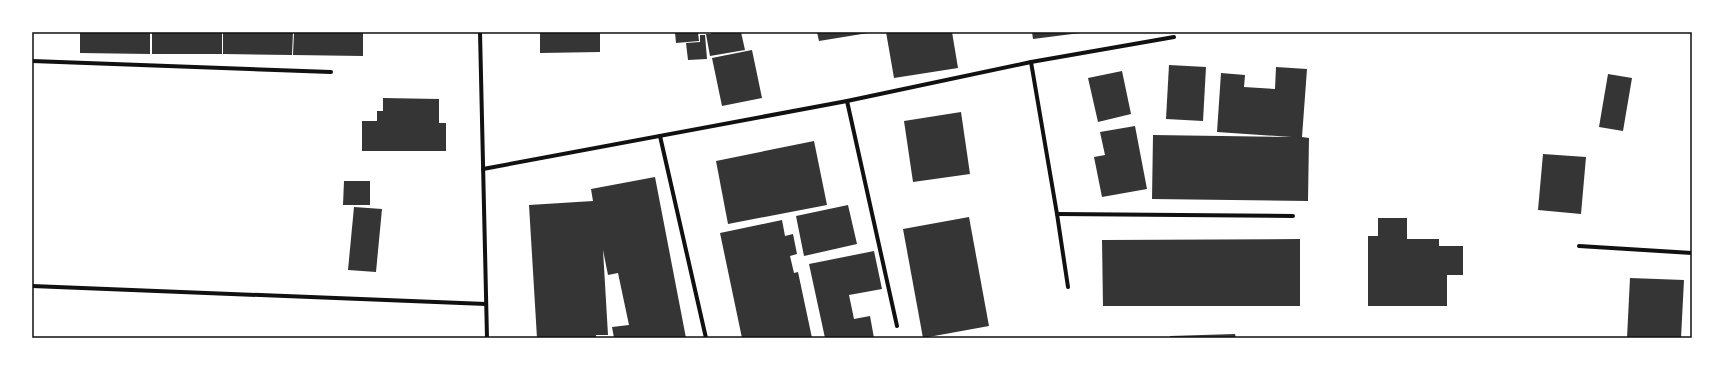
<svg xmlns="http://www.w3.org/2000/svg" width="1724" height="370" font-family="Lato,sans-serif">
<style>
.building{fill:#353535}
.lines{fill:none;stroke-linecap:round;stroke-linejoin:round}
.minor{stroke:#111;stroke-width:4}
.neatline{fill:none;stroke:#111;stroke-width:1.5}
</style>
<rect width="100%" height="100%" fill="#fff"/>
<g class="building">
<polygon points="80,32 150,32 150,54 80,53"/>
<rect x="152" y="32" width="70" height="22"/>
<polygon points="223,32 293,32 292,55 223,54"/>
<polygon points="294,32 363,32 363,56 293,55"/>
<polygon points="540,32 600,32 600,52 540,53"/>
<polygon points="675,32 698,32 699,41 676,43"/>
<polygon points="711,32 741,32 745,50 710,56 706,34 711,34"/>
<polygon points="817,32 868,32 868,33 819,41"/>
<polygon points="886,32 952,32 958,68 894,78"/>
<polygon points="1032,32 1080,32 1080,33 1033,39"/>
<polygon points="700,35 705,35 707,59 688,60 686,43 700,42"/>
<polygon points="752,50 762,98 722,106 712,58"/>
<polygon points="1169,65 1206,67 1203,121 1166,119"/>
<polygon points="1276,67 1307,69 1302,137 1309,138 1308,201 1152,199 1153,135 1292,137 1217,132 1221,73 1245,75 1244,87 1275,89"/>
<polygon points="1122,71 1131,114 1098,122 1088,78"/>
<polygon points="1608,74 1632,78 1623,131 1599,127"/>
<polygon points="383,98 439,99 439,123 446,123 446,151 362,151 362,121 377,121 377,111 383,111"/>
<polygon points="961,112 970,174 913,182 904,121"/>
<polygon points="1135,126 1147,189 1102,197 1094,157 1105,155 1100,132"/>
<polygon points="814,141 827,205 728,224 716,161"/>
<polygon points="1543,154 1586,157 1581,214 1538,210"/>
<polygon points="655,177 686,338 614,338 612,327 629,325 618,273 608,275 603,250 608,335 596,335 596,338 537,338 529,205 593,201 591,189"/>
<polygon points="344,181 370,181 370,205 343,205"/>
<polygon points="848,205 857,244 804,256 796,216"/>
<polygon points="354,207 382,209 376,272 348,270"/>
<polygon points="969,217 989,326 923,338 903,229"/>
<polygon points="1378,218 1407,218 1407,239 1439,239 1439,246 1463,246 1463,275 1447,275 1447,306 1368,306 1368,236 1378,236"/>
<polygon points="782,220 785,236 793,234 797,254 790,256 794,273 798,272 812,338 742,338 720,233"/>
<polygon points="1300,239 1300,306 1103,306 1102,240"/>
<polygon points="874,251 882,289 849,295 854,319 870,316 874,338 825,338 809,264"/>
<polygon points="1630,278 1684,280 1681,338 1627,338"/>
<polygon points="1235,334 1236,338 1170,338 1170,336"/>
</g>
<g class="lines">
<g class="minor">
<polyline points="480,32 487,338"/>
<polyline points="32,61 331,72"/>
<polyline points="1031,62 1057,214 1068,287"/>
<polyline points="847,101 897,326"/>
<polyline points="660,136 706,338"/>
<polyline points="483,169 847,101 1031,62 1174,37"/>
<polyline points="1057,214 1293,216"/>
<polyline points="1579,246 1692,253"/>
<polyline points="32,286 486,304"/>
</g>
</g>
<rect width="1724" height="370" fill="none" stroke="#ffffff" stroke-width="66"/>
<rect x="33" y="33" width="1658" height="304" class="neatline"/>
</svg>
